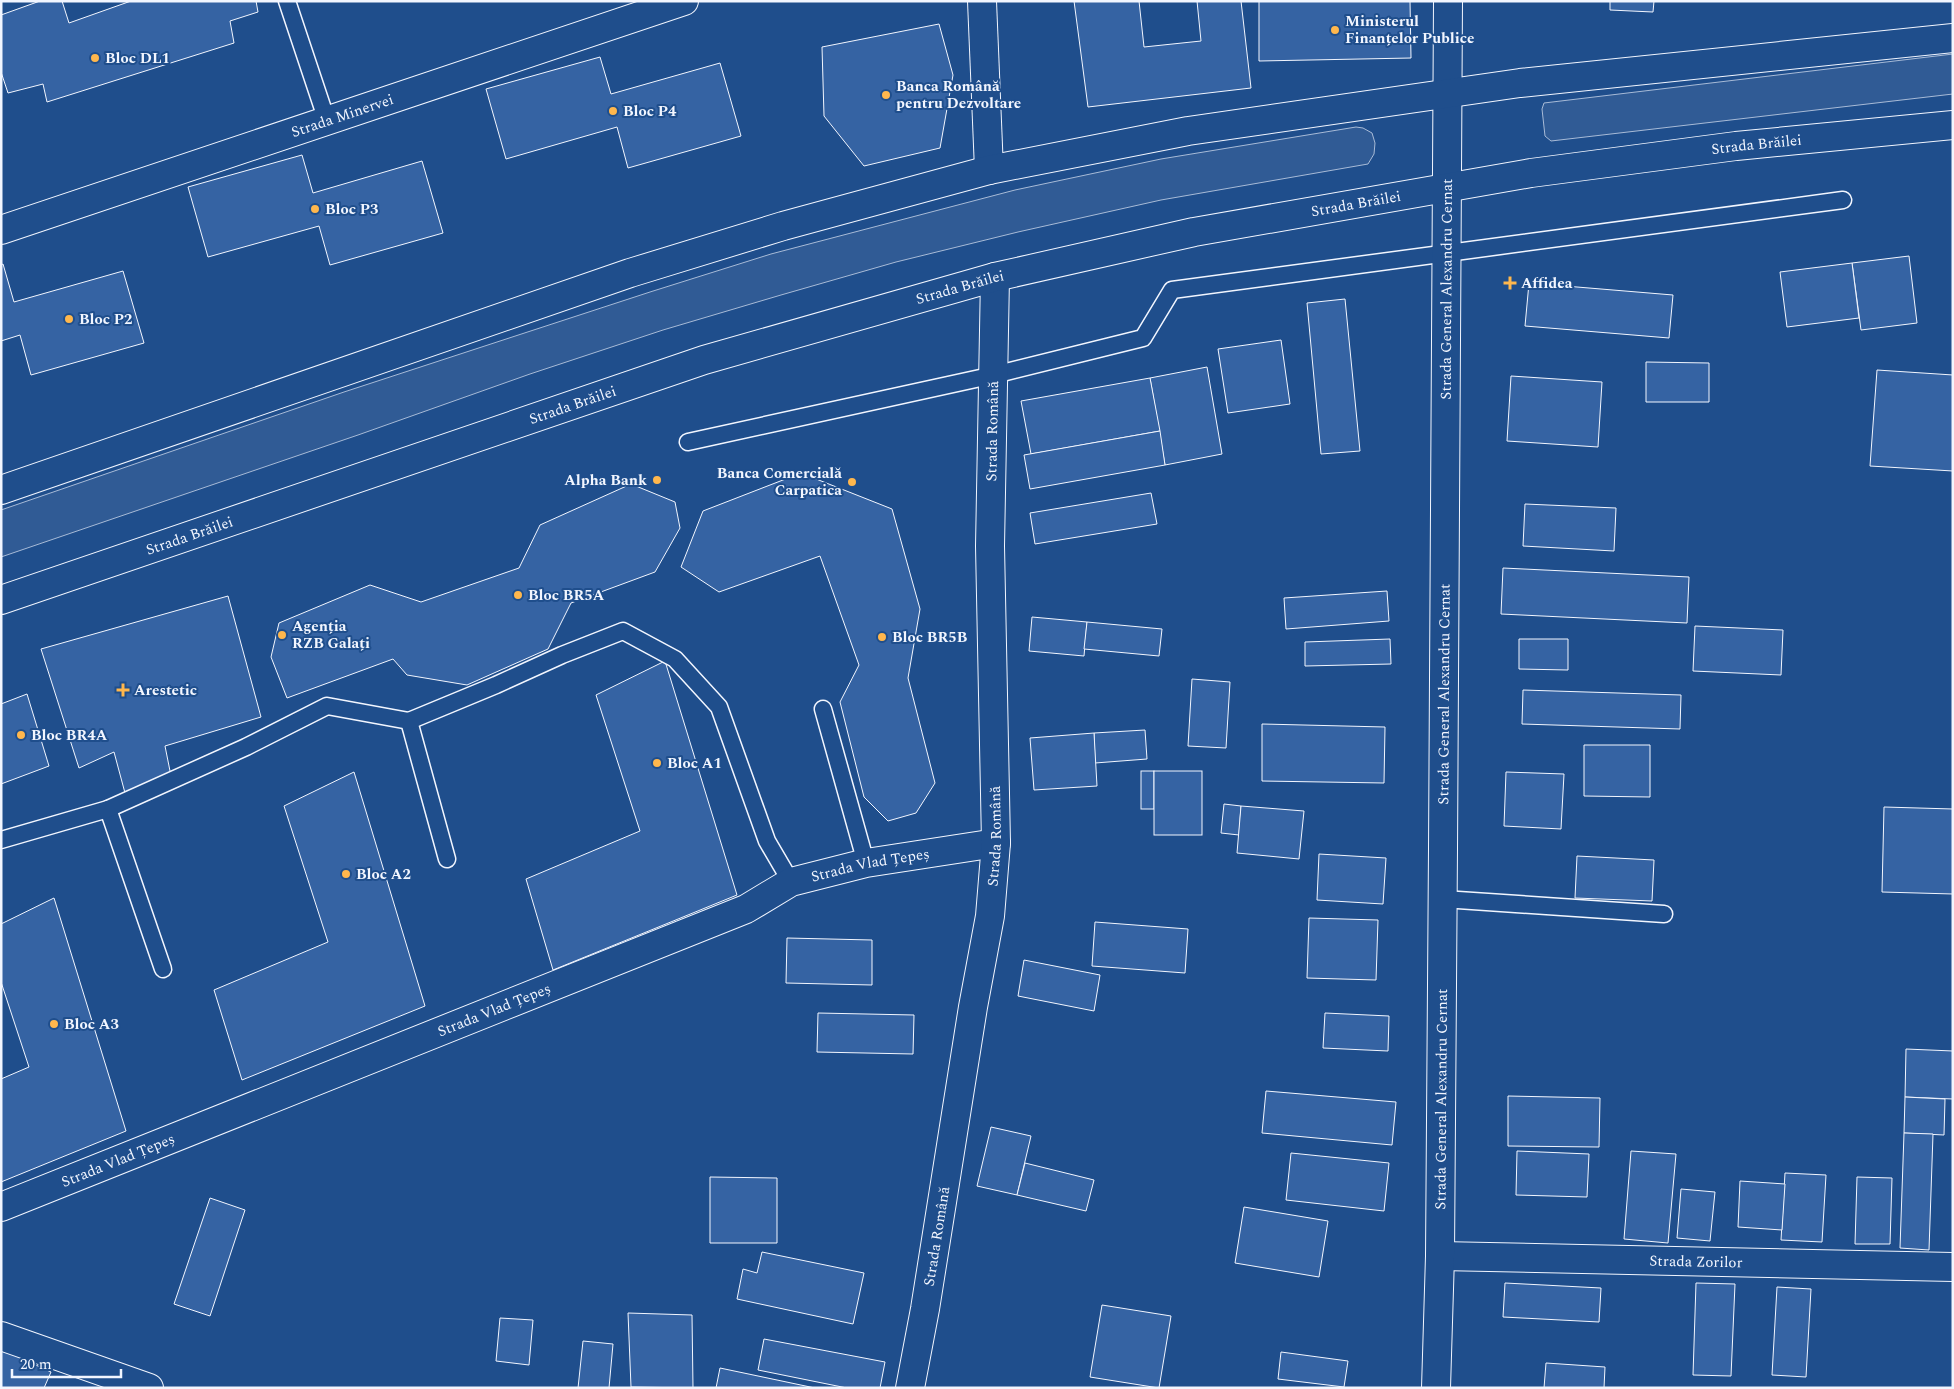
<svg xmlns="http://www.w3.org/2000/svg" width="1954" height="1389" font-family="Spectral,serif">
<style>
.built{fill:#305b95;stroke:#a8bbd7}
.building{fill:#3563a3;stroke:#f2f6ff}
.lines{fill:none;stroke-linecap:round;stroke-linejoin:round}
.lane-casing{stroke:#f2f6ff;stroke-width:19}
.street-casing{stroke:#f2f6ff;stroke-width:30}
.secondary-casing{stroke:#f2f6ff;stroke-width:30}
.primary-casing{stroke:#f2f6ff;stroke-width:30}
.lane{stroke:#1f4e8c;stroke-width:16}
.street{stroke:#1f4e8c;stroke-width:28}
.secondary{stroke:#1f4e8c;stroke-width:28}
.primary{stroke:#1f4e8c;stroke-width:28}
.poi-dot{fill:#ffb74d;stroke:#1f4e8c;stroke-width:2}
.labels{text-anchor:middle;stroke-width:4;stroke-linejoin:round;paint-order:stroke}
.poi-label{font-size:15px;font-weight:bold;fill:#f2f6ff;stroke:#1f4e8c;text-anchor:start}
.street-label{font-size:15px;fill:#f2f6ff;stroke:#1f4e8c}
</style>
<rect width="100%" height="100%" fill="#1f4e8c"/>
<g class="built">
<polygon points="1953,54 1953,94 1551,141 1545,136 1542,109 1544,103"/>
<polygon points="1356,127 1363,128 1372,133 1375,143 1374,154 1368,164 1161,200 1018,232 896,262 781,295 663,330 530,374 358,435 1,557 1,510 344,392 650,292 771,254 1015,190 1161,159"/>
</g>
<g class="building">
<polygon points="40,1 62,1 69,23 131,1 256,1 258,12 230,21 234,43 47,102 43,84 8,93 1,72 1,15"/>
<polygon points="1074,1 1139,1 1144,47 1201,41 1197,1 1241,1 1251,88 1088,107"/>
<polygon points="1259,1 1410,1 1411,58 1259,61"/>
<polygon points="1610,1 1654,1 1653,12 1610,10"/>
<polygon points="939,24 953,75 940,148 864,166 824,116 822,47"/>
<polygon points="600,57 611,94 720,63 741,136 628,168 617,127 506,159 486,89"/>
<polygon points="302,155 313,193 422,161 443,233 330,265 319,226 208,257 188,187"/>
<polygon points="1909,256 1917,323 1861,330 1852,263"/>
<polygon points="1852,263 1859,318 1787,327 1780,272"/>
<polygon points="3,264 14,302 123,271 144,343 31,375 20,335 1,341 1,265"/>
<polygon points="1529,283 1673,295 1669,338 1525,326"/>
<polygon points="1345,299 1360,451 1321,454 1307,303"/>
<polygon points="1281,340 1290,404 1228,413 1218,349"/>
<polygon points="1646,362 1709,363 1709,402 1646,402"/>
<polygon points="1207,367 1222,454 1165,465 1150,378"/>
<polygon points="1877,370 1953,375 1953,471 1870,466"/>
<polygon points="1511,376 1602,382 1598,447 1507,441"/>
<polygon points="1150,378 1160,431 1031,454 1021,401"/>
<polygon points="1160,431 1165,465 1030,489 1024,455"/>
<polygon points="801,473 892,509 920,609 908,678 935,783 916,813 888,821 864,797 840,702 859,665 820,556 719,592 681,567 703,511"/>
<polygon points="631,484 675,502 680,528 655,572 571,603 548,649 467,685 407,675 393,659 287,698 271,657 279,623 370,585 421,602 519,568 540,525"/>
<polygon points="1151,493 1157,524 1035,544 1030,513"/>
<polygon points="1525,504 1616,508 1614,551 1523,546"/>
<polygon points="1503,568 1689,577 1687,623 1501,614"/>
<polygon points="1387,591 1389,621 1286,629 1284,598"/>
<polygon points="228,596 261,717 165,746 171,776 125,793 114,752 79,768 41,649"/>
<polygon points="1032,617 1087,622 1084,656 1029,651"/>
<polygon points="1087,622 1162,629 1159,656 1084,649"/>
<polygon points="1695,626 1783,630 1781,675 1693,671"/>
<polygon points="1390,639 1391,664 1305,666 1305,642"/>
<polygon points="1519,639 1568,639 1568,670 1519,669"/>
<polygon points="665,661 737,895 553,970 526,879 640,831 596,695"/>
<polygon points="1192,679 1230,682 1226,748 1188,746"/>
<polygon points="1523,690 1681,695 1680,729 1522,724"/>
<polygon points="27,694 49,766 1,784 1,704"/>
<polygon points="1262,724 1385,727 1384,783 1262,781"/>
<polygon points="1145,730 1147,759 1095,763 1094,733"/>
<polygon points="1094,733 1097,786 1034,790 1030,738"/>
<polygon points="1584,745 1650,745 1650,797 1584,796"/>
<rect x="1141" y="771" width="13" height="38"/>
<rect x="1154" y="771" width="48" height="64"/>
<polygon points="354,772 425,1006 242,1080 214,990 328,942 284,806"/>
<polygon points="1506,772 1564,774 1561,829 1504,826"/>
<polygon points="1224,804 1241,806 1239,835 1221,833"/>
<polygon points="1241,806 1304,811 1299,859 1237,853"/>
<polygon points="1884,807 1953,809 1953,894 1882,892"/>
<polygon points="1319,854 1386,858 1383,904 1317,900"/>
<polygon points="1577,856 1654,860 1652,901 1575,898"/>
<polygon points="54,898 126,1131 1,1182 1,1079 29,1067 1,982 1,924"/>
<polygon points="1309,918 1378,920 1376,980 1307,978"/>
<polygon points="1095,922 1188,929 1185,973 1092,966"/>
<polygon points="787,938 872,940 872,985 786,983"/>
<polygon points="1024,960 1100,975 1094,1011 1018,996"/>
<polygon points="818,1013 914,1015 913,1054 817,1052"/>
<polygon points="1325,1013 1389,1016 1388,1051 1323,1048"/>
<polygon points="1906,1049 1953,1051 1953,1099 1905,1097"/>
<polygon points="1266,1091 1396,1102 1392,1145 1262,1133"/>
<polygon points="1508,1096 1600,1098 1599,1147 1508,1146"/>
<polygon points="1905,1097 1945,1099 1944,1135 1904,1133"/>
<polygon points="991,1127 1031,1136 1017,1195 977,1186"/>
<polygon points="1904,1133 1933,1134 1929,1250 1900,1248"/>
<polygon points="1517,1151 1589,1154 1587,1197 1516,1195"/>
<polygon points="1631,1151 1676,1154 1668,1243 1624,1239"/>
<polygon points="1291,1153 1389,1163 1384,1211 1286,1200"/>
<polygon points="1025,1163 1094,1180 1086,1211 1017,1195"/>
<polygon points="1785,1173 1826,1175 1822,1242 1781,1240"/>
<polygon points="710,1177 777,1178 777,1243 710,1243"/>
<polygon points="1857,1177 1892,1178 1890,1244 1855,1244"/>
<polygon points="1740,1181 1785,1184 1782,1230 1738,1227"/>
<polygon points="1681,1189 1715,1192 1710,1241 1677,1238"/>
<polygon points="210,1198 245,1210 210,1316 174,1304"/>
<polygon points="1244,1207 1328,1221 1319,1277 1235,1263"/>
<polygon points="762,1252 864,1273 853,1324 737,1299 743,1269 757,1273"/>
<polygon points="1505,1283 1601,1288 1599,1322 1503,1317"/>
<polygon points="1696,1283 1735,1284 1731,1376 1693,1375"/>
<polygon points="1777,1287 1811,1289 1806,1377 1772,1375"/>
<polygon points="1102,1305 1171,1316 1159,1388 1090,1377"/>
<polygon points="628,1313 692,1315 693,1388 631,1387"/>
<polygon points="500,1318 533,1320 529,1365 496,1361"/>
<polygon points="764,1339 885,1362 880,1388 847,1388 758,1370"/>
<polygon points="583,1341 613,1344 609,1388 578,1388"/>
<polygon points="1,1349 51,1372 44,1388 1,1388"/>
<polygon points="1281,1352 1348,1361 1344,1387 1278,1379"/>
<polygon points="1546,1363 1605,1367 1604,1388 1544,1388"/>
<polygon points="720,1368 815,1388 716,1388"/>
</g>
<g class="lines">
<defs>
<g id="lane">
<polyline points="287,1 327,121"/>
<polyline points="688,442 994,375 1143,338 1172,290 1843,200"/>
<polyline points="823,709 866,863"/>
<polyline points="409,721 447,859"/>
<polyline points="108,809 163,969"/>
<polyline points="1,840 108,809 246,747 327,706 409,721 496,685 562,655 623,631 675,659 719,707 767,841 791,882"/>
<polyline points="1443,899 1664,914"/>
</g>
<g id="street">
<path id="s1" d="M1,230L684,1"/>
<path id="s2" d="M1,1207L746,909L791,882L866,863L996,843"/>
<path id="s3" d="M1440,1256L1953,1267"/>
<polyline points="1,1336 149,1388"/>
</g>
<g id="secondary">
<polyline points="982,1 989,170"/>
<path id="s4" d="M910,1388L925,1309L973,1007L990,916L996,843L990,546L995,277"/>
<path id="s5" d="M1436,1388L1440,1256L1443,849L1448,1"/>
</g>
<g id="primary">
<polyline points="1,490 630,273 783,226 989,170 1188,131 1520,83 1953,38"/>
<path id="s6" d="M1,600L704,360L995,277L1194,232L1531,173L1736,146L1953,125"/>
</g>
</defs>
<use href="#lane" class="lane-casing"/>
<use href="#street" class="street-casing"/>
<use href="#secondary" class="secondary-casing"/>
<use href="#primary" class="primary-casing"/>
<use href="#lane" class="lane"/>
<use href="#street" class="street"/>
<use href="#secondary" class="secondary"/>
<use href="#primary" class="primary"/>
</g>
<g class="poi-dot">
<circle cx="1335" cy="30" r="5"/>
<circle cx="95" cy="58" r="5"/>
<circle cx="886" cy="95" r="5"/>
<circle cx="613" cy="111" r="5"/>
<circle cx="315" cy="209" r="5"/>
<path d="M1507.5 275.5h5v5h5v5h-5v5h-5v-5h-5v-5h5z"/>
<circle cx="69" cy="319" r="5"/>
<circle cx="657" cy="480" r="5"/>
<circle cx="852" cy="482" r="5"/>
<circle cx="518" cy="595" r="5"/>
<circle cx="282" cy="635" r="5"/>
<circle cx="882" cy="637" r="5"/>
<path d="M120.5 682.5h5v5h5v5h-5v5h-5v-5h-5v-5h5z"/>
<circle cx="21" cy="735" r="5"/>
<circle cx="657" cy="763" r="5"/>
<circle cx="346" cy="874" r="5"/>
<circle cx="54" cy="1024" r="5"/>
</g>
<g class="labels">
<g class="poi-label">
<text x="1345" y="26">Ministerul<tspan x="1345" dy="17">Finanțelor Publice</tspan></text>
<text x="105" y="63">Bloc DL1</text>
<text x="896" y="91">Banca Română<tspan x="896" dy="17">pentru Dezvoltare</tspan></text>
<text x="623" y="116">Bloc P4</text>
<text x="325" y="214">Bloc P3</text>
<text x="1521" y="288">Affidea</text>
<text x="79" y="324">Bloc P2</text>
<text x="842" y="478" text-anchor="end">Banca Comercială<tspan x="842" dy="17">Carpatica</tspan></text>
<text x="647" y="485" text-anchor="end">Alpha Bank</text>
<text x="528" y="600">Bloc BR5A</text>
<text x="292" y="631">Agenția<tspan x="292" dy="17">RZB Galați</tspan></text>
<text x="892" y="642">Bloc BR5B</text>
<text x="134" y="695">Arestetic</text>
<text x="31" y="740">Bloc BR4A</text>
<text x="667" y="768">Bloc A1</text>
<text x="356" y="879">Bloc A2</text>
<text x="64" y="1029">Bloc A3</text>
</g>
<g class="street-label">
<text dy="5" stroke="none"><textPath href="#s1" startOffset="360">Strada Minervei</textPath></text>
<text dy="5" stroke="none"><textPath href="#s6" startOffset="1819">Strada Brăilei</textPath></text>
<text dy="5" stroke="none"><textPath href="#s6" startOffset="1414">Strada Brăilei</textPath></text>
<text dy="5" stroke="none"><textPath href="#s6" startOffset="1009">Strada Brăilei</textPath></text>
<text dy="5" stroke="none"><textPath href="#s5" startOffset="1099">Strada General Alexandru Cernat</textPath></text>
<text dy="5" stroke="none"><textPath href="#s6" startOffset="604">Strada Brăilei</textPath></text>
<text dy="5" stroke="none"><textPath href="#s4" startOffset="964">Strada Română</textPath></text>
<text dy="5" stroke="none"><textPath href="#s6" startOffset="199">Strada Brăilei</textPath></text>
<text dy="5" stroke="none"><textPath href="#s5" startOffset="694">Strada General Alexandru Cernat</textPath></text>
<text dy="5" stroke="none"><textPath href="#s4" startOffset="559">Strada Română</textPath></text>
<text dy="5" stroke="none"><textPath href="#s2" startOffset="936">Strada Vlad Țepeș</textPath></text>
<text dy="5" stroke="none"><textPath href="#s2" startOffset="531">Strada Vlad Țepeș</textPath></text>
<text dy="5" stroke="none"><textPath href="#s5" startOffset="289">Strada General Alexandru Cernat</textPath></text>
<text dy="5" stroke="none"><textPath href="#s2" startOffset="126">Strada Vlad Țepeș</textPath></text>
<text dy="5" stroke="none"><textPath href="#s4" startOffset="154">Strada Română</textPath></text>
<text dy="5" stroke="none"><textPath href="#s3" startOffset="256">Strada Zorilor</textPath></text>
</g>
</g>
<rect width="1954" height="1389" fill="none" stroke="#f2f6ff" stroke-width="5"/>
<path d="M12 1369v8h109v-8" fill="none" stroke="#f2f6ff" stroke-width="2.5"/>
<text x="20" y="1369" font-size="15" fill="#f2f6ff" stroke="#1f4e8c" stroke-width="4" paint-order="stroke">20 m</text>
</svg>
